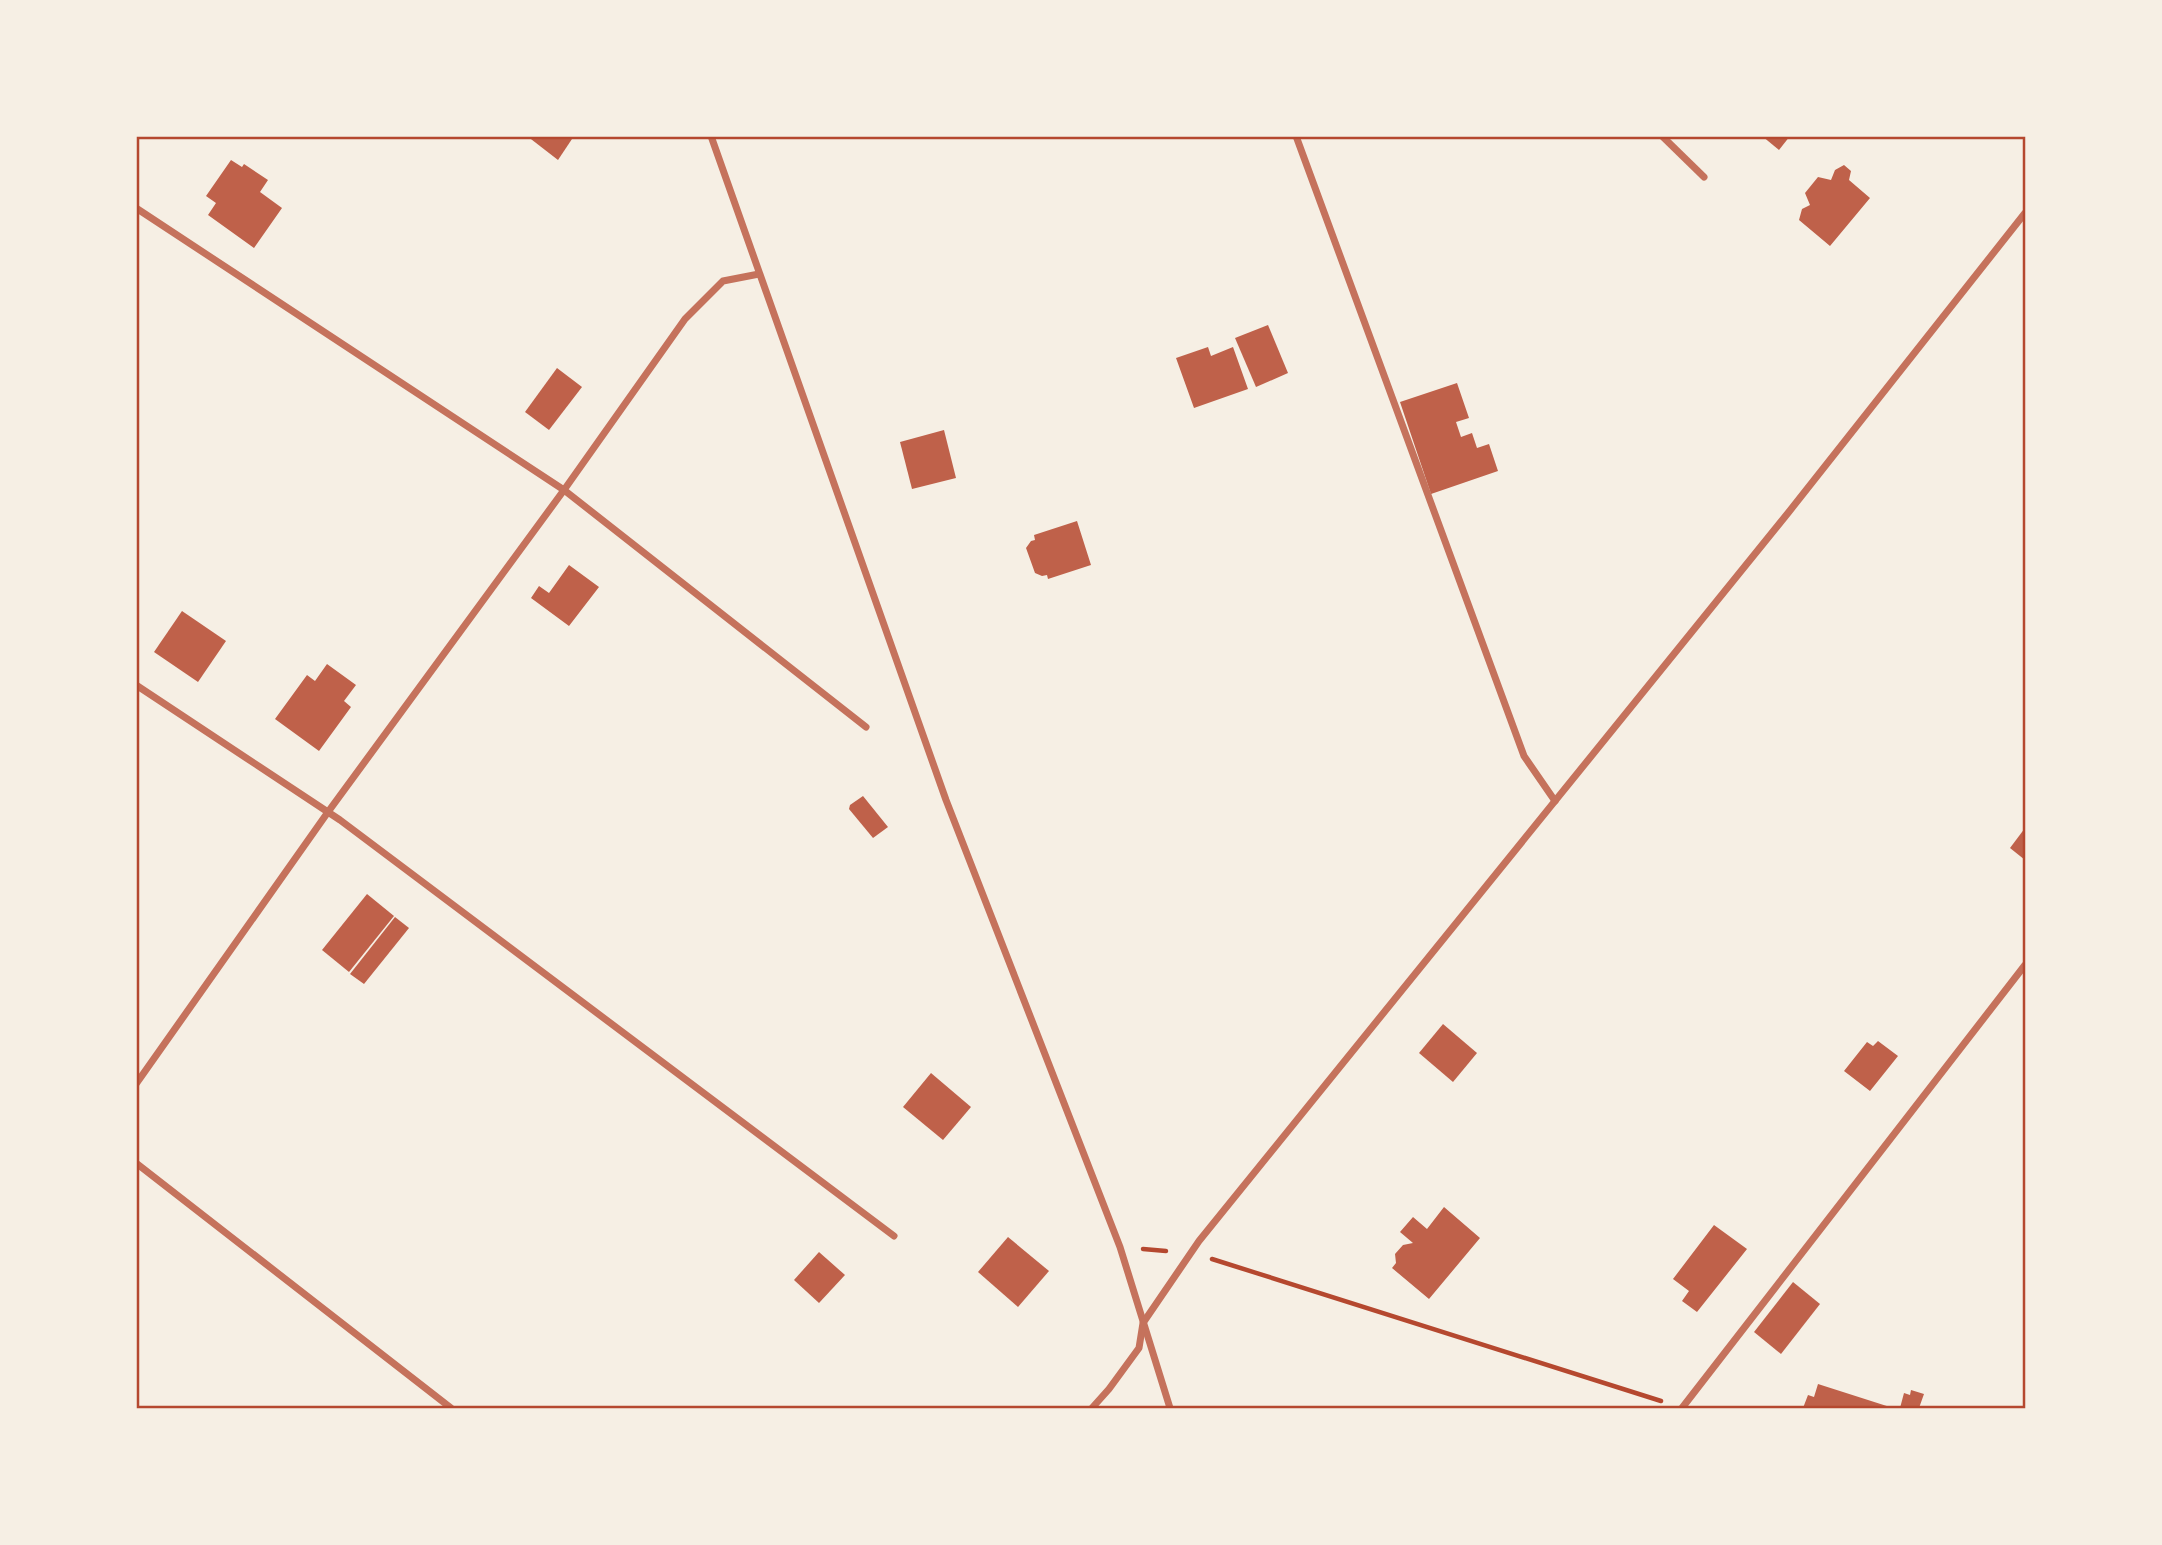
<svg xmlns="http://www.w3.org/2000/svg" width="2162" height="1545" font-family="Mulish,sans-serif">
<style>
.building{fill:#bf614a}
.lines{fill:none;stroke-linecap:round;stroke-linejoin:round}
.path{stroke:#b5482f;stroke-width:4.5}
.minor{stroke:#c5725c;stroke-width:7}
.neatline{fill:none;stroke:#b5482f;stroke-width:2.5}
</style>
<rect width="100%" height="100%" fill="#f6efe4"/>
<g class="building">
<polygon points="527,136 574,136 558,160"/>
<polygon points="1762,136 1790,136 1779,150"/>
<polygon points="231,160 242,167 244,164 268,180 260,192 282,208 254,248 208,215 216,203 206,196"/>
<polygon points="1844,165 1851,171 1849,180 1870,198 1830,246 1799,220 1802,209 1810,205 1805,193 1818,177 1831,180 1835,170"/>
<polygon points="1268,325 1288,373 1256,387 1235,338"/>
<polygon points="1208,347 1211,356 1233,347 1248,389 1194,408 1176,358"/>
<polygon points="557,368 582,387 549,430 525,412"/>
<polygon points="1457,383 1469,418 1456,422 1461,437 1472,433 1477,448 1489,444 1498,471 1431,494 1400,402"/>
<polygon points="944,430 956,478 912,489 900,442"/>
<polygon points="1077,521 1091,565 1048,579 1047,575 1042,576 1035,573 1026,548 1031,541 1035,540 1034,535"/>
<polygon points="569,565 599,587 569,626 531,598 539,586 549,593"/>
<polygon points="182,611 226,641 198,682 154,652"/>
<polygon points="327,664 356,685 344,701 351,707 319,751 275,719 307,675 315,681"/>
<polygon points="863,796 888,827 873,838 849,809 850,805"/>
<polygon points="2025,828 2025,860 2010,848"/>
<polygon points="367,894 394,916 349,972 322,950"/>
<polygon points="395,917 409,928 364,984 350,974"/>
<polygon points="1443,1024 1477,1053 1453,1082 1419,1053"/>
<polygon points="1878,1041 1898,1056 1870,1091 1844,1071 1867,1042 1873,1046"/>
<polygon points="931,1073 971,1107 943,1140 903,1107"/>
<polygon points="1444,1207 1480,1238 1429,1299 1392,1268 1396,1263 1395,1254 1403,1245 1413,1243 1400,1232 1413,1217 1427,1229"/>
<polygon points="1714,1225 1747,1249 1697,1312 1682,1301 1689,1291 1673,1279"/>
<polygon points="1008,1237 1049,1271 1018,1307 978,1272"/>
<polygon points="819,1252 845,1275 819,1303 794,1280"/>
<polygon points="1793,1282 1820,1304 1781,1354 1754,1332"/>
<polygon points="1818,1384 1893,1408 1803,1408 1808,1395 1814,1397"/>
<polygon points="1911,1390 1924,1394 1919,1408 1900,1408 1904,1393 1910,1395"/>
</g>
<g class="lines">
<g class="path">
<polyline points="1143,1249 1166,1251"/>
<polyline points="1212,1259 1661,1401"/>
</g>
<g class="minor">
<polyline points="711,136 946,800 1120,1247 1170,1408"/>
<polyline points="1296,136 1524,756 1555,801"/>
<polyline points="1662,136 1704,177"/>
<polyline points="136,208 564,490 866,727"/>
<polyline points="136,685 340,820 894,1236"/>
<polyline points="136,1084 328,812 564,490 685,319 723,281 759,274"/>
<polyline points="136,1163 451,1408"/>
<polyline points="1092,1408 1109,1389 1139,1348 1143,1323 1199,1241 1788,513 2025,213"/>
<polyline points="1682,1408 2025,965"/>
</g>
</g>
<rect width="2162" height="1545" fill="none" stroke="#f6efe4" stroke-width="276"/>
<rect x="138" y="138" width="1886" height="1269" class="neatline"/>
</svg>
